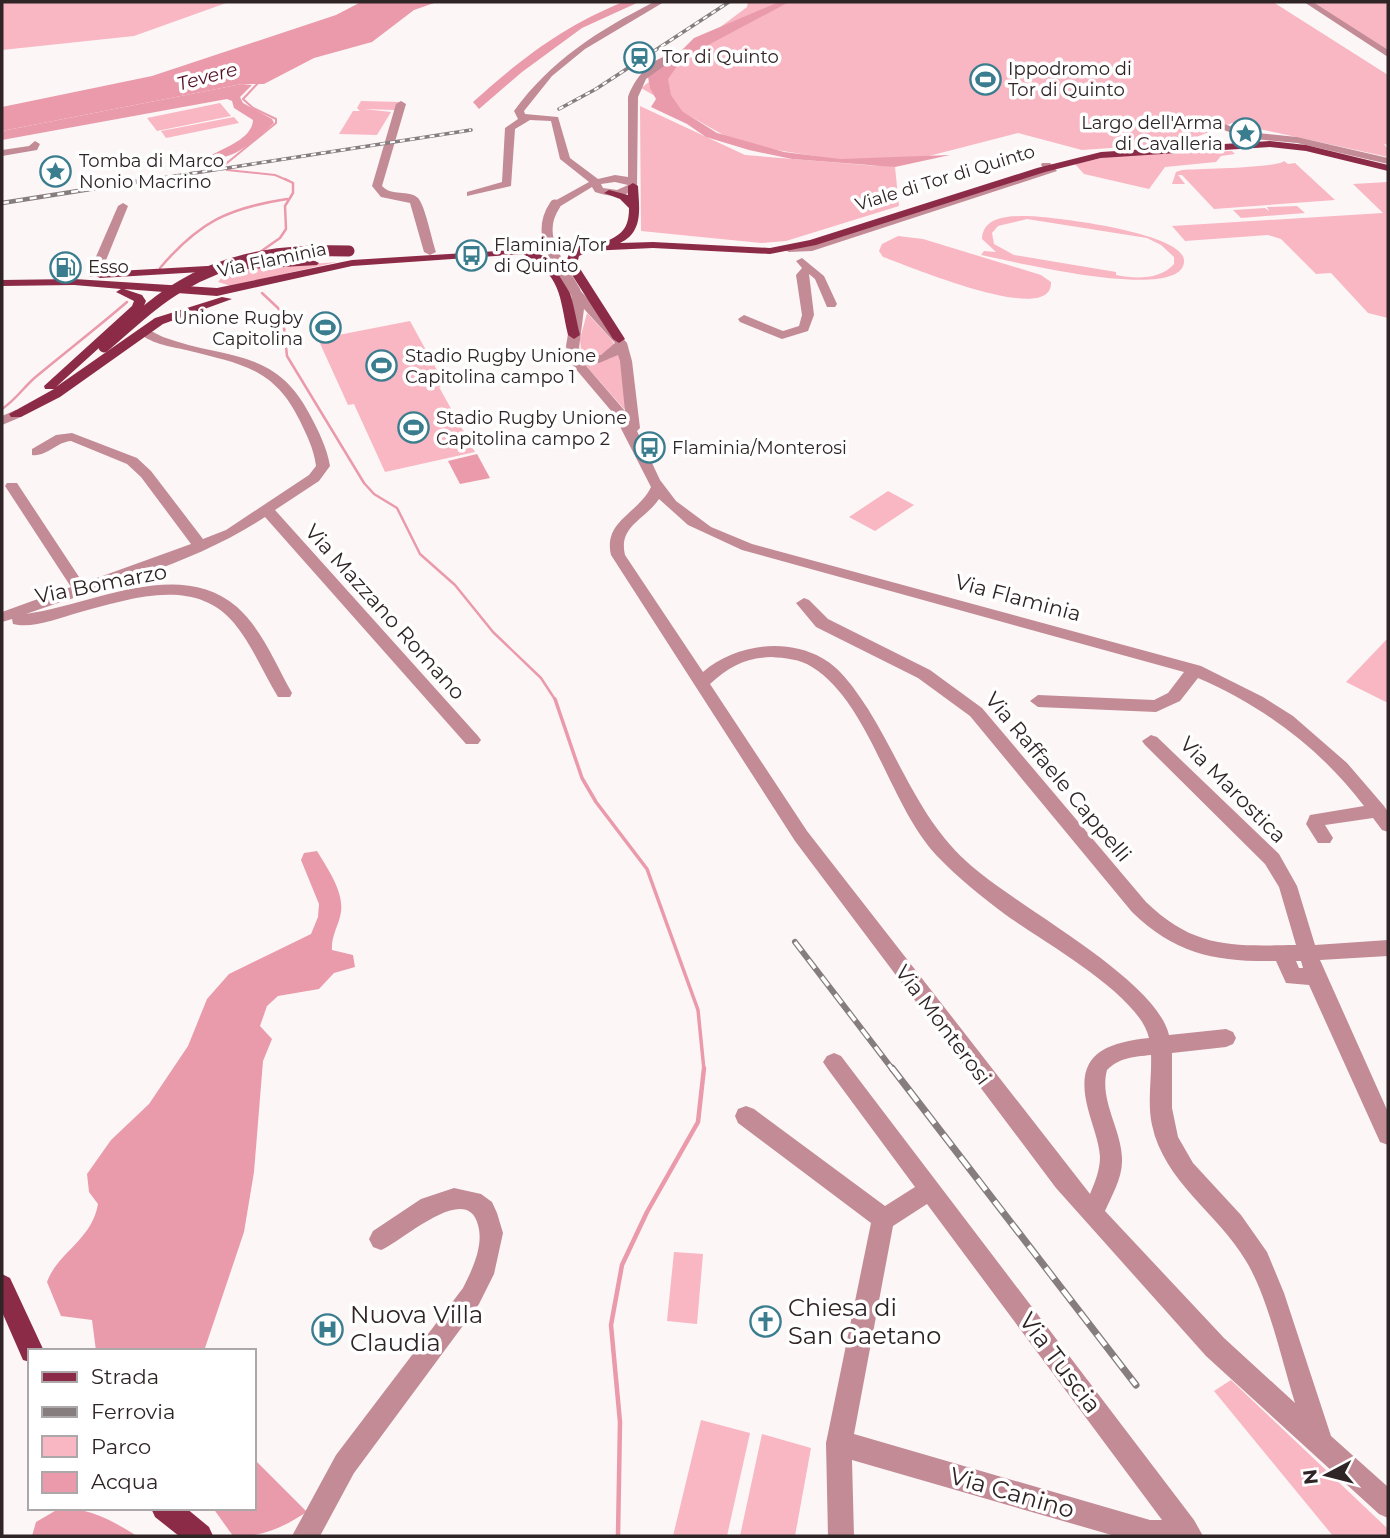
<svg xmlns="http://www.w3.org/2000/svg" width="1390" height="1538" font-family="Montserrat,sans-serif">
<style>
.green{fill:#f8b7c3;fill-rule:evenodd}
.forest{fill:#ea9bab}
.water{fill:#ea9aaa}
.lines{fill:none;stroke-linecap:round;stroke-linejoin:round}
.stream-far3{stroke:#ea9aaa;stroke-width:2}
.stream-far2{stroke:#ea9aaa;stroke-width:2.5}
.stream-far1{stroke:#ea9aaa;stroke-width:3.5}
.stream{stroke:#ea9aaa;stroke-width:4.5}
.minor{fill:#c38b96;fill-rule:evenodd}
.major{fill:#8c2b47;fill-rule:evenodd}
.rail-far3-casing{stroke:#867d7f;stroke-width:3.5}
.rail-far2-casing{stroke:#867d7f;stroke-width:4.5}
.rail-far1-casing{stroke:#867d7f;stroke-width:6}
.rail-casing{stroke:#867d7f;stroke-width:7}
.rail-far3{stroke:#fff;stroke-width:2;stroke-dasharray:5;stroke-linecap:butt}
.rail-far2{stroke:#fff;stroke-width:2.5;stroke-dasharray:7;stroke-linecap:butt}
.rail-far1{stroke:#fff;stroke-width:3.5;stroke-dasharray:11;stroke-linecap:butt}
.rail{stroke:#fff;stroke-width:4.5;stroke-dasharray:14;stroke-linecap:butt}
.minor-bridge{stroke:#c38b96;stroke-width:11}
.major-bridge{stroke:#8c2b47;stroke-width:11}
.labels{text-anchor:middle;stroke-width:7;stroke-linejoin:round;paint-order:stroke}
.far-poi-label{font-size:18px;fill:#2f2426;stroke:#fff;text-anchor:start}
.far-street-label{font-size:18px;fill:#2f2426;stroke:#fff}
.far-water-label{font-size:19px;font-style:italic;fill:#510c23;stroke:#fff}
.street-label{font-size:21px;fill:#2f2426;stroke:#fff}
.near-poi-label{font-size:24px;fill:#2f2426;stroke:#fff;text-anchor:start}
.near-street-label{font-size:24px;fill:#2f2426;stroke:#fff}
</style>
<rect width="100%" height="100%" fill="#fcf6f7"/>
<g class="green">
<polygon points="2,2 229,2 134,36 2,50"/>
<polygon points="748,2 1273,2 1388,75 1388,145 1384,144 1388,149 1388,157 1232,123 1181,143 1082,150 1018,133 890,166 895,167 899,206 786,241 761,243 641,231 640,106 745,155 878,166 739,144 641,88 721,28 719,28 747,7"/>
<polygon points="1312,2 1388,2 1388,51"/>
<polygon points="361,101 401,102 396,110 364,109 391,112 377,135 339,134 353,111 360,111 357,108"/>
<polygon points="220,103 231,116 157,131 147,118"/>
<polygon points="234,117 239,123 166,138 161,131"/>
<polygon points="1232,151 1235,154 1221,156 1216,162 1165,167 1149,189 1084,174 1075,164 1111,156"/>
<path d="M1284,161L1288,164L1295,163L1335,200L1214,209L1182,175H1178L1185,184H1172L1176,172L1182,170C1200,169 1277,168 1284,161Z"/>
<polygon points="1388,182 1388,318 1368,313 1331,273 1316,274 1281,239 1268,235 1185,241 1172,226 1383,213 1353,184"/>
<polygon points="1297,206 1305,213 1241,218 1233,210 1265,208 1269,211 1267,207"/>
<path d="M1028,216C1053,217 1182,232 1184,260C1187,305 1007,260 981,255L984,251L996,252L982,239C983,216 1010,216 1028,216ZM1027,219L1147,238L1161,245L1174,257V264C1160,280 1135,279 1116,275V272L1014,255L994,244L992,233L998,226Z"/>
<path d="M898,236L923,239L1041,275L1051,282C1053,328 907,265 883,257L879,251L882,244Z"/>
<polygon points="337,262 231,286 218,282 224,275 258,268"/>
<path d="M587,313L611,339L614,344L613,351C600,356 593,358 581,350L580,339Z"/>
<polygon points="410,321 445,385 439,387 475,452 385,472 354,404 348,405 318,339"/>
<polygon points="621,352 626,408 624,409 580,359 609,359"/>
<polygon points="888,491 914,505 875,531 849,517"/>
<polygon points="1388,638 1388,703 1346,682"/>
<polygon points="674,1252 703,1254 697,1324 667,1321"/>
<polygon points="1231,1380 1388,1529 1388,1536 1333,1536 1214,1391"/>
<polygon points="701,1420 750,1433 727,1536 673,1536"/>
<polygon points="762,1434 811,1448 795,1536 740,1536"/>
</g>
<g class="forest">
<path d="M623,2H639L582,28L522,72L479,109L473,102C521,59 562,27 623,2Z"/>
<polygon points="779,2 789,2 682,59 668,79 671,95 682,111 717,133 784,152 840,159 950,155 895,167 792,159 749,150 706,137 687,124 651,107 656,99 650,88 648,77 672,60 694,38"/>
<path d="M242,84L252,85L240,97L243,103L272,119L274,123C260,136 230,165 210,156C225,147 252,139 253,120L234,108L232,101L227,99L2,140V131Z"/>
<path d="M317,851C327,868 344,891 341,912C339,925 331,936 332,950L353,955L355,967L334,973L319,989L278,996L267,1006L260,1026L272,1039L263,1061L254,1172L244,1232L204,1351H96L92,1320L61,1316L47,1282C58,1252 92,1240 98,1204L89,1192L87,1174L111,1140L149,1104L188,1046L207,999L229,974L311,934L318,917L319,904L301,860L304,853Z"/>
<path d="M254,1459L307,1512C283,1527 262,1538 233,1536L213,1508H254Z"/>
<path d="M60,1508C90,1508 113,1521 137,1536H32L36,1522Z"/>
</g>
<g class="water">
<polygon points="361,2 437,2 414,10 372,42 314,58 264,84 242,84 2,131 2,107 152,76 336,15"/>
<polygon points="477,454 490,478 460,484 448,461"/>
</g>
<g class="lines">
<polyline class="stream-far3" points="260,81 243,99 253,108 276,119 276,123 222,167 227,170 275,175 289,181"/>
<g class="stream-far2">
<polyline points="260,252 280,238 286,229 285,206 293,193 293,183 285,179"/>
<path d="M160,268C199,222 228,208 287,199"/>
<polyline points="262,293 278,308 283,318 287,356 364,483 374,494 397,508 420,554 455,585 493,632 541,678 556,701"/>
<path d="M2,409C18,398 24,386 38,375C67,351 98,327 127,302"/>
</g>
<polyline class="stream-far1" points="555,699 582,778 596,802 647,869 698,1010 704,1070"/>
<polyline class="stream" points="618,1536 620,1422 611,1325 622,1265 647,1212 698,1122 704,1068"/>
<g class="minor">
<path d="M654,2H664L585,49L552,76L524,111L525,114L558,117L570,158L598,179L615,175L628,177V97C634,79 653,55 674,55V59L646,79L638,97L637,188C624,198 610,197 595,192L592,187L559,207H551V203L589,182L560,159L551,121L530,120L515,129L511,186L467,196V192L502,182L505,128L518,119L514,111C551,60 599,30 654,2ZM615,182L628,185L617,190L603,188L601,184Z"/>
<polygon points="1304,2 1313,2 1388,50 1388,57"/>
<path d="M401,101L406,104L382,186C392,197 408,189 418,198C425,205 432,241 436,252L430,255L424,252L410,203L381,197L372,186L396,104Z"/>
<polygon points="1224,124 1248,132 1297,137 1388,158 1388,164 1297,143 1254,139 1258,144 1253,147 1243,137 1221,129 1221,125"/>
<polygon points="35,141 40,144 37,150 2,156 2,150 29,146"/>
<polygon points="1042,163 1050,163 1057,171 812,251 789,252 783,249 789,246 807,246 1045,170 1041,165"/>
<polygon points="123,203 128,206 100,275 90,277 88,275 118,206"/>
<polygon points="802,258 824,276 837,304 835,307 827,307 815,279 809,274 814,315 808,331 782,339 740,322 738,319 744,315 783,331 799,326 802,315 796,275 802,268 796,261"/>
<path d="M571,289H579L627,343L632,361L640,428L637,431L660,480L676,501L711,527L752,544L1201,666L1263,697L1293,716L1347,763L1384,806L1388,812V832L1382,830L1373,818L1325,825L1333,838L1330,843H1318L1306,824L1310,815L1364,806C1321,749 1263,706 1198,678L1180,701L1156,712L1038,707L1030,701L1038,695L1154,700L1168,693L1184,672L742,550L688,525L659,499C645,520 618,526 625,555L703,672C734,645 785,637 822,658C842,669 856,691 868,709C900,760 920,819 966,861C1014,906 1155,977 1169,1035L1226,1029L1233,1032L1236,1038L1233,1044L1226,1047L1172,1053V1108L1178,1137L1193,1163L1241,1215L1267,1252L1284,1293L1331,1436L1388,1487V1518L1379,1514L1206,1356L1056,1188L795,841L611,555C603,521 638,514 651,487L613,413L569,361L566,346L572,310ZM584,309L615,343L601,355H590L579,348ZM618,355L620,361L625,411L581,360L599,363ZM771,657C785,658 800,659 812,667C870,703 889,805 937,856C958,878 982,897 1006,915C1042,941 1140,995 1149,1038C1102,1043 1074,1056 1088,1109C1092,1125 1099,1141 1100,1157C1100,1170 1095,1182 1090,1194L807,831L710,684C730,666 745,658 771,657ZM1151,1055C1152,1078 1147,1102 1152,1125C1164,1182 1218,1213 1246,1261C1268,1297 1282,1361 1295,1403L1224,1338L1105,1211C1112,1195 1123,1177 1122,1158C1121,1128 1099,1100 1107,1070C1120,1057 1134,1057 1151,1055Z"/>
<path d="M143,327C150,330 156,334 163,337C225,360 275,347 310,415C319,432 327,448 330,466L319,481L275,510L478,736L481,740L478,744H466L265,517C194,564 106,586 26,614C92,605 179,557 237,607C262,629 276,665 292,693L290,697H278C263,672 252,645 234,623C194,575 127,600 77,613C59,618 32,629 13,624L12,619L2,622V612L71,587L5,486L7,483H17L83,583L191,544L141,477L127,464L71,441C56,442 47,457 32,455V449L56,435L72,433L137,458L151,471L203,539L226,530L309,475L316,466C314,449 307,436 300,421C274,367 240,364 186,350C169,346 150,344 137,331Z"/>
<polygon points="16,410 21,411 21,417 2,425 2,416"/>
<path d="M804,598L809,600L828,619L930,670L982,708L1146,902C1195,949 1232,946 1296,945L1279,887L1265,864L1145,745L1142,741L1151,735L1157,737L1279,854L1297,886L1315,945L1388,940V956L1320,960L1388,1112V1145L1380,1142L1309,985L1286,983L1276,961C1217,962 1176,955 1132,912L970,716L918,678L816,627L796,603ZM1296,961H1301L1303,968H1299Z"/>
<path d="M834,1053L841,1056L1194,1520L1203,1536H1115L852,1460L854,1536H828L826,1443L871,1223L738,1123L735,1116L738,1109L746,1106L754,1109L885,1206L915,1187L827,1068L823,1062L827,1056ZM927,1204L1162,1520H1150L854,1434L893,1226Z"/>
<path d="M454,1188L481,1194L492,1202L497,1213L503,1233L494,1274L479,1304L354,1473L320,1536H292L336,1455L463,1288C472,1270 484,1246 478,1225C467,1180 400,1243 381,1250L373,1247L369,1239L373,1231L421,1199Z"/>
</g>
<g class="major">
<path d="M1270,141L1306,145L1388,165V171L1306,151L1270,147L1101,158L1045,172L816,245L770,254L653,248L589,251L579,256L577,264L625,339L619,343L613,339L565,264L570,252L539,254C570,266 573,307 580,335L574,339L568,335C559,295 562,276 523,254L352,266L217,296L124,289L142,295L146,301L143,308L56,387L155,318L222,297L232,299L163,324L60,397L21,417H11L9,414L54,389H45L44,386L132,306L134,301L116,292L121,289L74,285L2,286V280L74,279L217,288L352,260L609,244V240C625,233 629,224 629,208L620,199L604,193L609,190L628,195V186L633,183L638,186C639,208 644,232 620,243L653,242L770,248L810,240L1037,168L1101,152Z"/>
<polygon points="313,260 319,263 317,265 100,278 94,275 100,272"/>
<polygon points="2,1274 10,1278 44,1351 30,1351 30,1362 23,1360 2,1312"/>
<polygon points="151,1508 186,1508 209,1527 213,1536 179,1536 155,1517"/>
</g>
<defs>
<g id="rail-far3">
<polyline points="559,109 596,89 729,2"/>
<polyline points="143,181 471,130"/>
</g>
<polyline id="rail-far2" points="2,203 154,179"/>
<polyline id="rail-far1" points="795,942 893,1070"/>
<polyline id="rail" points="892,1068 1136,1385"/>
</defs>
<use href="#rail-far3" class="rail-far3-casing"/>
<use href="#rail-far2" class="rail-far2-casing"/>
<use href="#rail-far1" class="rail-far1-casing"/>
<use href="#rail" class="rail-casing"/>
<use href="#rail-far3" class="rail-far3"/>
<use href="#rail-far2" class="rail-far2"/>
<use href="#rail-far1" class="rail-far1"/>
<use href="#rail" class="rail"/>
<path class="minor-bridge" d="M555,205C534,236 559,263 575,291"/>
<path class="major-bridge" d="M104,347C129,326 153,302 181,286C232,255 290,249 349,251"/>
</g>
<defs>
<symbol id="station-ring" viewBox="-11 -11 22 22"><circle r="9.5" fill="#fff" stroke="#3a7d8e" stroke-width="1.5"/><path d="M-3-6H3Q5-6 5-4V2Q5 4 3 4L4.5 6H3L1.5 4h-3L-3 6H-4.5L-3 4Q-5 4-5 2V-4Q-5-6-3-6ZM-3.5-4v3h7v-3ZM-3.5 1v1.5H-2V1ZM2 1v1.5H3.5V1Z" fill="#3a7d8e"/></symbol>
<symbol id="stadium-ring" viewBox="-11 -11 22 22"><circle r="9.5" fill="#fff" stroke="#3a7d8e" stroke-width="1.5"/><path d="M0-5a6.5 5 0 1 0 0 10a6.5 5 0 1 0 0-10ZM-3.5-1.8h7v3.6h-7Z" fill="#3a7d8e"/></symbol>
<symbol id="sight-ring" viewBox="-11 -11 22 22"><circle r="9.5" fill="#fff" stroke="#3a7d8e" stroke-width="1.5"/><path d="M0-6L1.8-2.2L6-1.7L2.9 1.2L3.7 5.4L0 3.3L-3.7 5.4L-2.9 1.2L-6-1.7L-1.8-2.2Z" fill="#3a7d8e"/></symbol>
<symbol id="bus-ring" viewBox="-11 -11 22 22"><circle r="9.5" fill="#fff" stroke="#3a7d8e" stroke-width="1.5"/><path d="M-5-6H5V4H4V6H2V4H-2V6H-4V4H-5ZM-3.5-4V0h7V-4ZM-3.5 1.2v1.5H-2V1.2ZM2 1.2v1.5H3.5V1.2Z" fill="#3a7d8e"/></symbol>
<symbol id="fuel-ring" viewBox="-11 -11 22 22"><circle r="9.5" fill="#fff" stroke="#3a7d8e" stroke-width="1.5"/><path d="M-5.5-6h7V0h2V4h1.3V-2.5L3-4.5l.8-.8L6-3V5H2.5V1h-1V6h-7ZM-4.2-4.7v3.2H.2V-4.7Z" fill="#3a7d8e"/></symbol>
<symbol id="church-ring" viewBox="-11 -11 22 22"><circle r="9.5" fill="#fff" stroke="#3a7d8e" stroke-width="1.5"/><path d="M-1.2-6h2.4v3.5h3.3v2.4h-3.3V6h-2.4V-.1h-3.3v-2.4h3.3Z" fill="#3a7d8e"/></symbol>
<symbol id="hospital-ring" viewBox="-11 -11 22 22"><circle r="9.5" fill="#fff" stroke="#3a7d8e" stroke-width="1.5"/><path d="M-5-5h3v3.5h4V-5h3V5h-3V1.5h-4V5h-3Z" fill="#3a7d8e"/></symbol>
</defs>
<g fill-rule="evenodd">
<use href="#station-ring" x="622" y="40" width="35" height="35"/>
<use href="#stadium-ring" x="968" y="62" width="35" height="35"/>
<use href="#sight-ring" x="1228" y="116" width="35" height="35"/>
<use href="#sight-ring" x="38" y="154" width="35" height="35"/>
<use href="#bus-ring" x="454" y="238" width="35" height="35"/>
<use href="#fuel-ring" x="48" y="250" width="35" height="35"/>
<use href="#stadium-ring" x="308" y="310" width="35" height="35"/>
<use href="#stadium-ring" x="364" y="348" width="35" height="35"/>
<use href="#stadium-ring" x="396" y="410" width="35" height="35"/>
<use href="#bus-ring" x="632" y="430" width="35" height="35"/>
<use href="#church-ring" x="748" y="1304" width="35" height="35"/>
<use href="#hospital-ring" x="310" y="1312" width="35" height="35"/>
</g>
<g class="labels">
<g class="far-poi-label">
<text x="662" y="63">Tor di Quinto</text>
<text x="1008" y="75">Ippodromo di<tspan x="1008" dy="21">Tor di Quinto</tspan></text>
<text x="1223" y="129" text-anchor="end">Largo dell'Arma<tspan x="1223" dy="21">di Cavalleria</tspan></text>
<text x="79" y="167">Tomba di Marco<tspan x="79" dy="21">Nonio Macrino</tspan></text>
<text x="494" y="251">Flaminia/Tor<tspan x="494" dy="21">di Quinto</tspan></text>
<text x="88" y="273">Esso</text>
<text x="303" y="324" text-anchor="end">Unione Rugby<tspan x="303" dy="21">Capitolina</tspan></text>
<text x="405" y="362">Stadio Rugby Unione<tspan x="405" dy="21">Capitolina campo 1</tspan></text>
<text x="436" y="424">Stadio Rugby Unione<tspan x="436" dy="21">Capitolina campo 2</tspan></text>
<text x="672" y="454">Flaminia/Monterosi</text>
</g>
<g class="far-street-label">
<text transform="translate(945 178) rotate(-17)" y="6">Viale di Tor di Quinto</text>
<text transform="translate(272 260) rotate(-12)" y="6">Via Flaminia</text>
</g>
<g class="far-water-label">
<text transform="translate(207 76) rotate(-15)" y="7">Tevere</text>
</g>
<g class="street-label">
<text transform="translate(101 584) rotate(-11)" y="7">Via Bomarzo</text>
<text transform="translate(1018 598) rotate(15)" y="7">Via Flaminia</text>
<text transform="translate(385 612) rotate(48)" y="7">Via Mazzano Romano</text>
<text transform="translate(1058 777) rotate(50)" y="7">Via Raffaele Cappelli</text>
<text transform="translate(1233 790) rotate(45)" y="7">Via Marostica</text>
<text transform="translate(943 1025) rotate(53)" y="7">Via Monterosi</text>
</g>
<g class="near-poi-label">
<text x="788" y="1316">Chiesa di<tspan x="788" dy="28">San Gaetano</tspan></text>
<text x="350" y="1323">Nuova Villa<tspan x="350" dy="28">Claudia</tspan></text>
</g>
<g class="near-street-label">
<text transform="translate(1060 1363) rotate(53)" y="8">Via Tuscia</text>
<text transform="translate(1012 1493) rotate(16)" y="8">Via Canino</text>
</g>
</g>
<rect width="1390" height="1538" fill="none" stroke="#2f2426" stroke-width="7"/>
<rect x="28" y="1349" width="228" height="161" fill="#ffffff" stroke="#aca7a8" stroke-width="2"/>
<rect x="42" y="1372" width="35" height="10" fill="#8c2b47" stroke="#aca7a8" stroke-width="2"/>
<text x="91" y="1384" font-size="21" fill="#2f2426">Strada</text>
<rect x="42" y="1407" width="35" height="10" fill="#867d7f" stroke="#aca7a8" stroke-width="2"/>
<text x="91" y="1419" font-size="21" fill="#2f2426">Ferrovia</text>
<rect x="42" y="1436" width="35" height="21" fill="#f8b7c3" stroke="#aca7a8" stroke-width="2"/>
<text x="91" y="1454" font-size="21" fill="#2f2426">Parco</text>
<rect x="42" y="1472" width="35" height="21" fill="#ea9aaa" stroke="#aca7a8" stroke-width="2"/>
<text x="91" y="1489" font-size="21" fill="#2f2426">Acqua</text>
<g transform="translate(1327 1475) rotate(263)" stroke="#ffffff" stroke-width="5" paint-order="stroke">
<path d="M0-5L12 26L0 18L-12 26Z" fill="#2f2426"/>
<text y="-10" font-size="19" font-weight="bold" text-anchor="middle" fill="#2f2426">N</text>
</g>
</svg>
